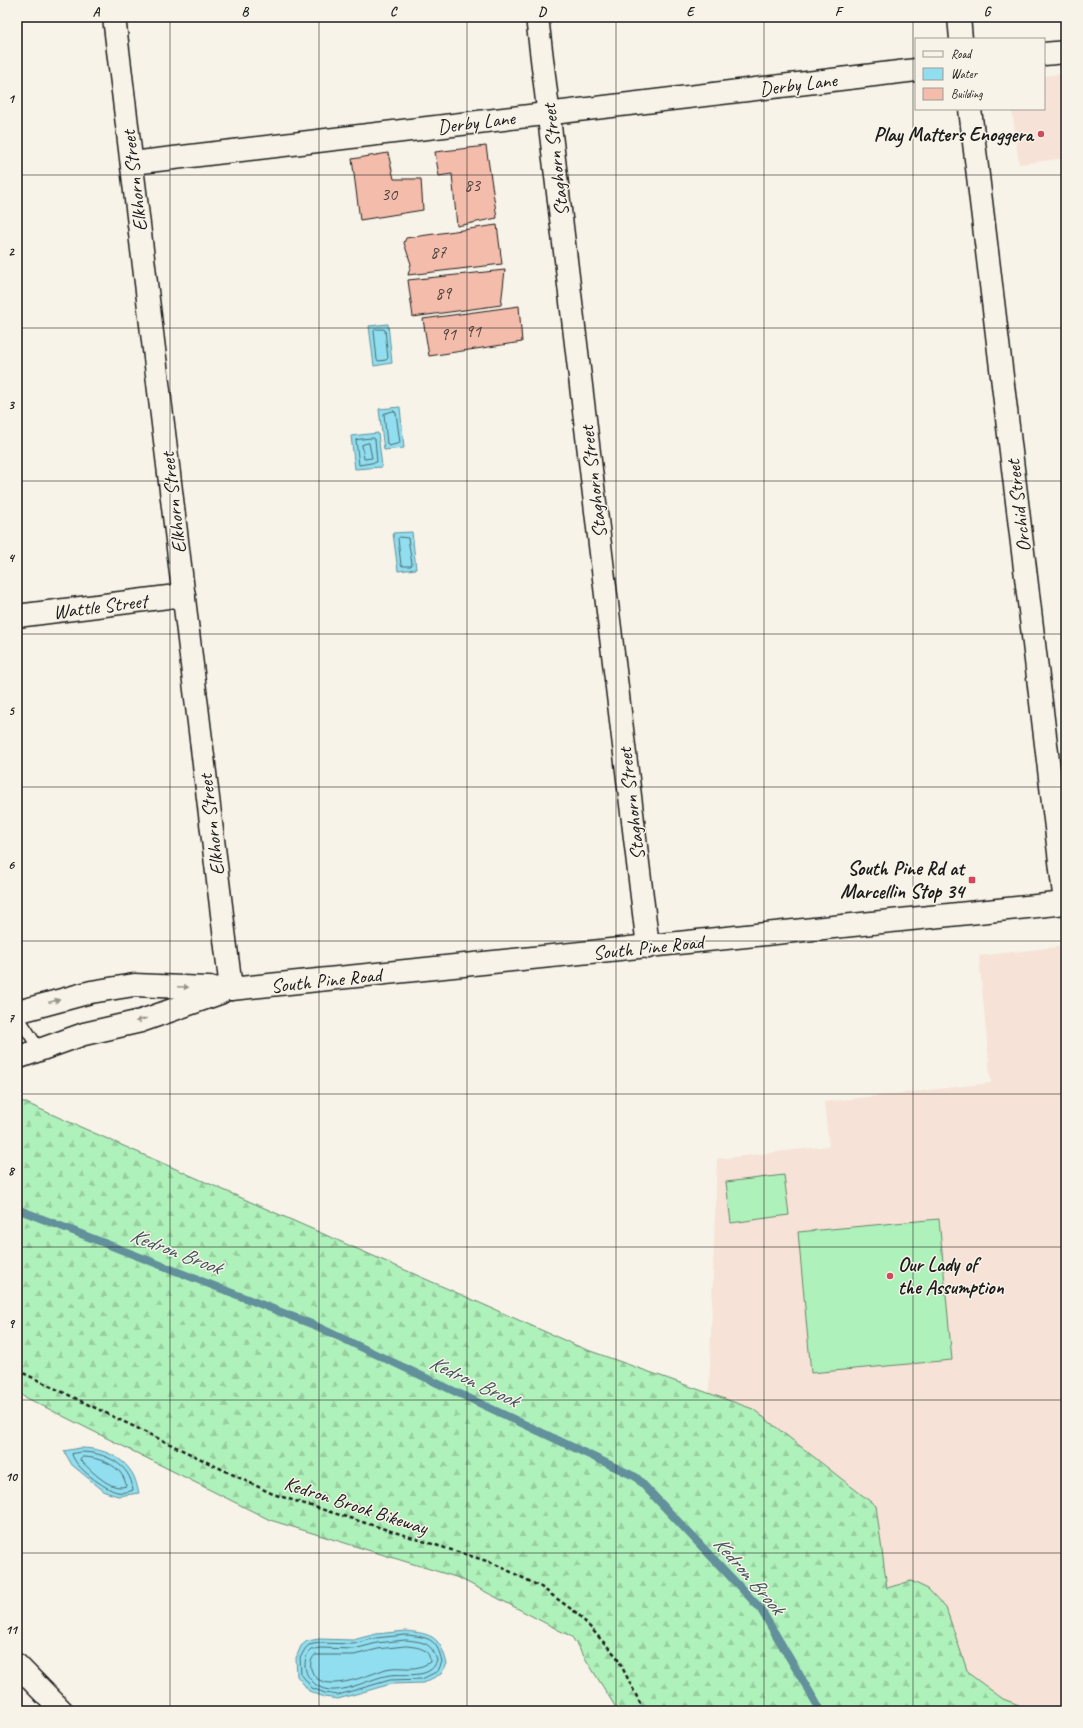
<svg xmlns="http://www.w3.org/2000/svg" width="1083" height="1728" font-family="Caveat,sans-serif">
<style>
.built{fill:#f6e2d6}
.forest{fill:url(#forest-firs);stroke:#66866b}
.garden{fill:#aff1ba;stroke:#66866b}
.water{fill:#90deef;stroke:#62909b}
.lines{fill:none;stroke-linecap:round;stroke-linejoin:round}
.shore{stroke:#4a6a70;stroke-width:1}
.stream{stroke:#62909b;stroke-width:8}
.building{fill:#f4bcab;stroke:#1c1c1c}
.lane-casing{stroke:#1c1c1c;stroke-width:14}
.street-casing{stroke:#1c1c1c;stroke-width:25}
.highway-casing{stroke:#1c1c1c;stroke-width:25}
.path{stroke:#1c1c1c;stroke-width:2.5;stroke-dasharray:4 3;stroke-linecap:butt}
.lane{stroke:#f7f3e8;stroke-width:11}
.street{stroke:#f7f3e8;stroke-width:22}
.highway{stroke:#f7f3e8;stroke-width:22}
.oneway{fill:#94928c}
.grid{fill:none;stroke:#1c1c1c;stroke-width:1;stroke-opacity:0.55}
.poi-dot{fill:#d1495b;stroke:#f7f3e8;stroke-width:1.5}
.labels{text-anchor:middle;stroke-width:3;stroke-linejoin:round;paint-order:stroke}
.number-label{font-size:18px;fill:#524440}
.street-label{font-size:20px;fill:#1c1c1c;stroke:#f7f3e8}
.poi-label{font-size:20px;font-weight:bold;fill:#1c1c1c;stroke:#f7f3e8;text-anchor:end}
.water-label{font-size:21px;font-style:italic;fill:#3f565b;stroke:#f7f3e8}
.neatline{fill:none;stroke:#1c1c1c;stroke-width:1.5}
.grid-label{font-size:13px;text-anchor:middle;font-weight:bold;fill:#1c1c1c}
</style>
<defs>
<pattern id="forest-firs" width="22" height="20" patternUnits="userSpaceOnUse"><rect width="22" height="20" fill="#aff1ba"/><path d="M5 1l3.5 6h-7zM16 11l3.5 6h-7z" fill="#96ce9f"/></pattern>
</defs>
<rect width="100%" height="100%" fill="#f7f3e8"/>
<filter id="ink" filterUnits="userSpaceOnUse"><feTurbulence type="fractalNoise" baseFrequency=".025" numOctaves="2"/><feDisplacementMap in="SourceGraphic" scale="8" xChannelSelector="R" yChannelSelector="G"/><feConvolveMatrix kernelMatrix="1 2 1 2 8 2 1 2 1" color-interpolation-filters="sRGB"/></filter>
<g filter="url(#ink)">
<g class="built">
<polygon points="1066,73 1066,158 1019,164 1012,109 1044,109 1044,76"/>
<polygon points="1066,946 1066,1711 905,1711 876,1506 753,1409 709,1393 717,1159 829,1146 824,1102 991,1083 979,956"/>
</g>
<polygon class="forest" points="17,1099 582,1348 753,1409 876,1506 887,1588 911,1581 928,1589 946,1608 968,1673 1003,1699 1035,1711 618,1711 572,1637 459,1578 270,1520 17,1393"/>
<g class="garden">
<polygon points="784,1175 789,1215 731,1223 726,1182"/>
<polygon points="939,1219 952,1360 811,1373 798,1232"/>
</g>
<g class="water">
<polygon points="388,324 392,363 374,366 369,326"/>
<polygon points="400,407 404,448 384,450 379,409"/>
<polygon points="378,433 382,467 355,469 351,436"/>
<polygon points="412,532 416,569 398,571 393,533"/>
<path d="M80,1448C98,1448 119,1454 130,1470C135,1476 137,1486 139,1493L118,1496L105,1492L72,1465L64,1451Z"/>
<path d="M406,1631C432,1634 440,1636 447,1664L441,1674L423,1683L391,1684L338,1699L324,1697L309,1691L297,1676L296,1658L301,1646L307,1641L319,1639L353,1640L376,1634Z"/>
</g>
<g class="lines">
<g class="shore">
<polygon points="376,329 383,329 385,330 388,358 386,360 379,361 377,360 374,331"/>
<polygon points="394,411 396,413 400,443 389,446 387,444 384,414"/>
<polygon points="373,438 375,439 377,462 359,465 356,440"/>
<polygon points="369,443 372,458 364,459 362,445"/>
<polygon points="400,537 408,538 412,564 411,566 403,566 401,565 398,539"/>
<path d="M81,1452C104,1452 131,1464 133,1490C129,1492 122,1493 117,1492C105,1489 74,1467 72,1454Z"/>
<path d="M82,1457C99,1457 124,1466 126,1486C110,1492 91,1470 80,1460Z"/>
<path d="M406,1635C428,1637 437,1638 442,1662L438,1671L422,1679L390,1680L338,1695L325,1693L312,1688L301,1674L300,1658L305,1649L309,1645L319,1643L353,1644L376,1638Z"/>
<path d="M406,1640C423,1642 432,1642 437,1661C430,1680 405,1673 390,1675C367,1678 330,1704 311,1680C307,1675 306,1673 305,1666C305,1660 306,1654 311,1650L320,1648L354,1649L377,1643Z"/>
<path d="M406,1646C417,1647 430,1648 430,1662C413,1673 403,1665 386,1669C370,1674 319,1698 311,1669C310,1664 311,1659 315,1655H354L378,1649Z"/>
</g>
<polyline class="stream" points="17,1209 314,1325 636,1477 760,1608 818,1706 819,1711"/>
</g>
<g class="building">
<polygon points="486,146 497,218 457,226 452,174 439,176 435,152"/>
<polygon points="388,153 394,179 421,179 423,210 360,220 352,159"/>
<polygon points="497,225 502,264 408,275 411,264 404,243 406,238"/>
<polygon points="505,270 501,305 413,317 408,280"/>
<polygon points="519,306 522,342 429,356 423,319"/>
</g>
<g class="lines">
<defs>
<polyline id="lane" points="17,1015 39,1049"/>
<g id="street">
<polyline points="114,17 231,989"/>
<polyline points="537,17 648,947"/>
<polyline points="959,17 961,39"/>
<polyline points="1044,54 1066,52"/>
<polyline points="970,109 1065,903"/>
<polyline points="132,163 916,70"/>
<polyline points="17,616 184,595"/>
<polyline points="17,1665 62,1711"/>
</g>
<g id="highway">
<polyline points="17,1012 91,992 134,985 231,989 1066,903"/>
<polyline points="17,1058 84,1034 141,1021 220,993"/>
</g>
</defs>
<use href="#lane" class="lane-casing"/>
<use href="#street" class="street-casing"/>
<use href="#highway" class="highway-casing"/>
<polyline class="path" points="17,1370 273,1494 493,1563 541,1587 578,1614 617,1657 644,1711"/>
<use href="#lane" class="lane"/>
<use href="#street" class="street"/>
<use href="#highway" class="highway"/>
</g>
<defs><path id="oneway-solid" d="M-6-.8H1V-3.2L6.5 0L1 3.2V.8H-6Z"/></defs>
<g class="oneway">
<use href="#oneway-solid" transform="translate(183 987) rotate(3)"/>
<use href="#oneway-solid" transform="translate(54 1001) rotate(-15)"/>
<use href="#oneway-solid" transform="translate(141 1020) rotate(164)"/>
</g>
</g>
<path class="grid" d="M170,17V1711M319,17V1711M467,17V1711M616,17V1711M764,17V1711M913,17V1711M17,175H1066M17,328H1066M17,481H1066M17,634H1066M17,787H1066M17,941H1066M17,1094H1066M17,1247H1066M17,1400H1066M17,1553H1066"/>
<g class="poi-dot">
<circle cx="1041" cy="134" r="4"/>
<rect x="968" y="876" width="8" height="8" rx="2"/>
<circle cx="890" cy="1276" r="4"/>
</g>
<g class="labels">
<g class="number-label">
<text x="472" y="191">83</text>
<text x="389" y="200">30</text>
<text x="438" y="258">87</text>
<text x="443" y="299">89</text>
<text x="473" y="337">91</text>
<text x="448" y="340">91</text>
</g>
<g class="street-label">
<text transform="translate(798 84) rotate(-7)" y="7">Derby Lane</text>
<text transform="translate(476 122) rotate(-7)" y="7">Derby Lane</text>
<text transform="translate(555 160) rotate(-97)" y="7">Staghorn Street</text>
<text transform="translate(134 181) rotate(-97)" y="7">Elkhorn Street</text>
<text transform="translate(593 482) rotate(-97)" y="7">Staghorn Street</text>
<text transform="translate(173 503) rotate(-97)" y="7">Elkhorn Street</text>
<text transform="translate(1018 506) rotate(-97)" y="7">Orchid Street</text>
<text transform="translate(100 606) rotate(-7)" y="7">Wattle Street</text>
<text transform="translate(631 804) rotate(-97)" y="7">Staghorn Street</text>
<text transform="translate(211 825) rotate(-97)" y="7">Elkhorn Street</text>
<text transform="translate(648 947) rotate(-6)" y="7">South Pine Road</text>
<text transform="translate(326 980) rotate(-6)" y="7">South Pine Road</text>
<text transform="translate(356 1505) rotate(18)" y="7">Kedron Brook Bikeway</text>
</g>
<g class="poi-label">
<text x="1033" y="141">Play Matters Enoggera</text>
<text x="964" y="875">South Pine Rd at<tspan x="964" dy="23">Marcellin Stop 34</tspan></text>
<text x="898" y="1271" text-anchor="start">Our Lady of<tspan x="898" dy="23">the Assumption</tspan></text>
</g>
<g class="water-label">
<text transform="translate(176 1251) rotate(21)" y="7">Kedron Brook</text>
<text transform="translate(474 1381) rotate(25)" y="7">Kedron Brook</text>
<text transform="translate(749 1575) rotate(49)" y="7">Kedron Brook</text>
</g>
</g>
<rect width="1083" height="1728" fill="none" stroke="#f7f3e8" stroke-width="44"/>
<rect x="915" y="38" width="130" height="72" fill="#f7f3e8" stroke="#9f9d96"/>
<rect x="923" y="51" width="20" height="6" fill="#f7f3e8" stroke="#9f9d96"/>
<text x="951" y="58" font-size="12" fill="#1c1c1c">Road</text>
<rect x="923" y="68" width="20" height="12" fill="#90deef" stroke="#9f9d96"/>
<text x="951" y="78" font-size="12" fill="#1c1c1c">Water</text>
<rect x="923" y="88" width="20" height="12" fill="#f4bcab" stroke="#9f9d96"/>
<text x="951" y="98" font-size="12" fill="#1c1c1c">Building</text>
<rect x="22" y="22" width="1039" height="1684" class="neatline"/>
<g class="grid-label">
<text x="96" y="16">A</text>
<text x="245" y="16">B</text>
<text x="393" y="16">C</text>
<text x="542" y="16">D</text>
<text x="690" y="16">E</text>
<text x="838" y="16">F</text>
<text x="987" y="16">G</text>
<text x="11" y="103">1</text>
<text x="11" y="256">2</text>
<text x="11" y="409">3</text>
<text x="11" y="562">4</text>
<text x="11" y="715">5</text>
<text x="11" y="869">6</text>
<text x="11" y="1022">7</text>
<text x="11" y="1175">8</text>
<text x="11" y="1328">9</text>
<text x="11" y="1481">10</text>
<text x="11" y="1634">11</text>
</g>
</svg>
